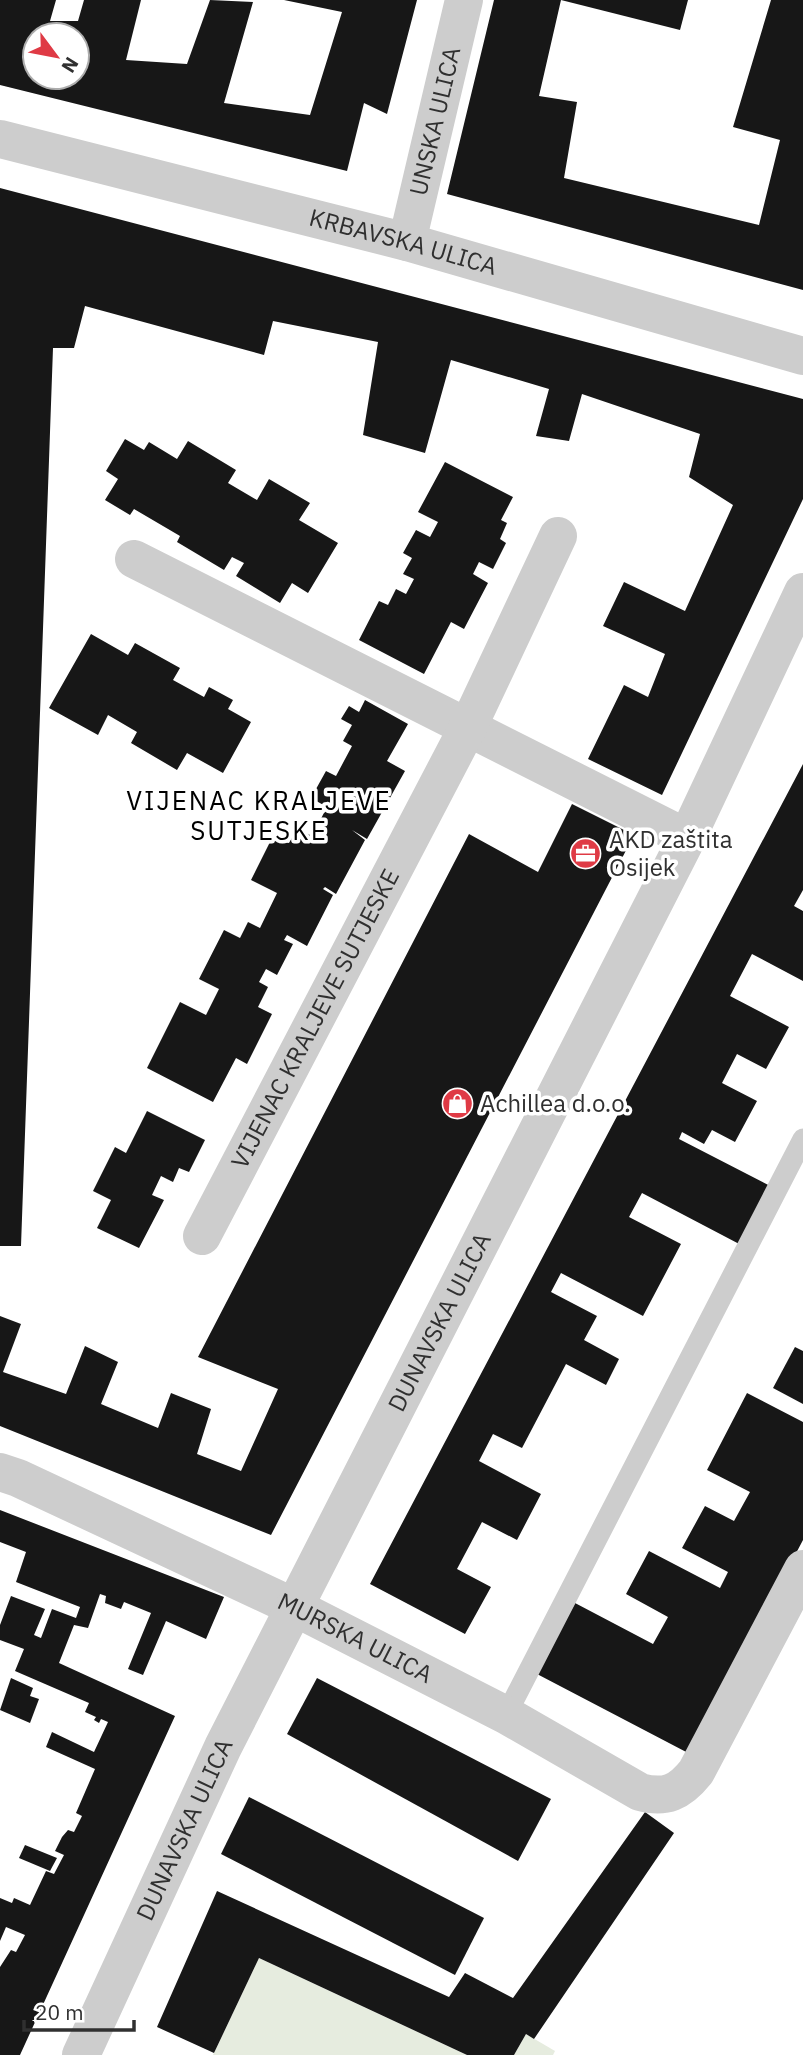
<svg xmlns="http://www.w3.org/2000/svg" width="803" height="2055" font-family="'IBM Plex Sans',sans-serif">
<style>
.green{fill:#e6ecdf}
.building{fill:#171717;fill-rule:evenodd}
.lines{fill:none;stroke-linecap:round;stroke-linejoin:round}
.lane{stroke:#cdcdcd;stroke-width:21}
.street{stroke:#cdcdcd;stroke-width:38}
.labels{text-anchor:middle;stroke-width:7;stroke-linejoin:round;paint-order:stroke}
.street-label{font-size:24px;fill:#303030;stroke:#fff}
.poi-label{font-size:24px;fill:#303030;stroke:#fff;text-anchor:start}
.neighbourhood-label{font-size:26px;letter-spacing:2px;fill:#000;stroke:#fff}
</style>
<rect width="100%" height="100%" fill="#fff"/>
<g class="green">
<polygon points="259,1958 467,2055 213,2055"/>
<polygon points="526,2034 555,2051 553,2055 514,2055"/>
</g>
<g class="building">
<path d="M0,0H56L50,21H78L84,0H141L126,60L187,64L210,0L253,2L224,103L310,115L342,12L284,0H417L387,114L364,103L347,171L0,85ZM35,35H77V77H35Z"/>
<polygon points="494,0 561,0 539,96 577,102 564,178 759,225 780,140 733,127 771,0 803,0 803,290 447,194"/>
<polygon points="561,0 688,0 680,30"/>
<polygon points="0,188 803,399 803,499 662,795 588,759 624,685 648,697 665,654 603,626 624,582 685,611 733,505 689,477 700,434 582,394 569,441 536,436 549,389 451,360 425,453 363,435 378,342 273,321 264,355 85,306 74,348 53,348 21,1246 0,1246"/>
<polygon points="125,439 144,450 149,442 177,459 188,441 236,470 228,483 257,500 269,479 310,503 299,520 338,543 308,593 292,583 280,603 236,576 244,563 232,557 224,570 177,542 180,536 134,509 130,515 105,500 118,479 106,471"/>
<polygon points="445,462 513,497 501,520 507,523 500,539 506,543 493,569 479,562 473,574 488,583 464,629 451,622 424,674 359,640 379,601 388,605 396,589 406,594 414,579 403,574 412,558 403,553 416,530 430,537 438,522 418,512"/>
<polygon points="91,634 128,655 135,643 180,668 173,680 204,697 209,687 233,700 228,709 251,722 223,773 187,753 177,770 131,743 137,732 108,715 98,735 49,708"/>
<polygon points="365,700 408,724 387,761 405,771 367,839 352,830 365,840 336,894 325,887 323,889 333,895 307,946 287,935 284,940 293,944 277,975 266,969 259,982 268,987 258,1007 272,1014 247,1064 236,1058 213,1102 147,1068 180,1002 206,1015 219,989 199,979 224,930 240,938 248,922 260,928 277,893 251,880 271,840 289,843 297,828 312,836 327,807 311,798 326,771 336,776 352,746 343,741 352,725 341,719 349,706 359,712"/>
<polygon points="803,764 803,890 794,906 803,911 803,981 752,954 730,996 789,1027 766,1069 737,1054 722,1083 757,1101 735,1142 712,1130 704,1144 682,1132 679,1139 774,1188 743,1246 642,1193 629,1217 681,1244 643,1316 561,1273 551,1292 597,1316 584,1340 619,1359 606,1385 566,1364 522,1448 493,1434 479,1461 541,1494 517,1540 482,1522 457,1569 491,1587 465,1634 370,1584"/>
<polygon points="572,804 634,835 271,1535 0,1426 0,1316 21,1324 3,1372 66,1394 85,1346 118,1362 101,1404 158,1428 171,1393 211,1409 197,1454 241,1471 278,1389 198,1357 469,834 538,872"/>
<polygon points="147,1111 205,1140 189,1172 179,1168 173,1182 161,1176 152,1195 164,1200 139,1248 97,1228 111,1200 93,1191 115,1147 126,1153"/>
<polygon points="795,1347 803,1351 803,1404 773,1388"/>
<polygon points="747,1393 803,1422 803,1540 690,1754 537,1674 575,1603 653,1644 668,1617 626,1594 649,1551 720,1588 728,1572 682,1548 705,1506 734,1521 750,1492 707,1470"/>
<polygon points="0,1510 224,1597 206,1639 166,1621 143,1675 128,1669 151,1613 124,1602 121,1609 105,1603 106,1596 100,1594 88,1628 74,1625 59,1663 175,1716 20,2055 0,2055 0,1967 11,1950 16,1952 25,1935 6,1927 0,1941 0,1898 12,1903 14,1898 30,1905 46,1871 54,1874 64,1855 55,1851 62,1837 68,1830 74,1832 82,1816 76,1813 95,1769 46,1747 52,1732 94,1752 108,1722 101,1719 99,1723 94,1720 96,1717 85,1712 89,1703 15,1671 24,1649 0,1640 0,1625 11,1596 45,1609 34,1635 41,1638 52,1609 76,1618 80,1607 16,1582 26,1552 0,1542"/>
<polygon points="11,1678 33,1688 30,1696 39,1699 30,1723 0,1710"/>
<polygon points="317,1678 551,1799 518,1861 287,1734"/>
<polygon points="249,1797 484,1918 455,1975 221,1854"/>
<polygon points="645,1812 674,1833 534,2039 526,2034 514,2055 467,2055 259,1958 214,2053 157,2027 217,1891 449,1997 465,1973 513,1998"/>
<polygon points="25,1845 57,1858 50,1871 19,1858"/>
</g>
<g class="lines">
<polyline class="lane" points="506,1715 803,1139"/>
<g class="street">
<path id="s1" d="M0,139L407,242L803,356"/>
<path id="s2" d="M407,242L464,0"/>
<polyline points="134,559 687,838"/>
<path id="s3" d="M202,1236L468,727L558,536"/>
<path id="s4" d="M0,1472L18,1478L294,1607L506,1715L640,1792C666,1799 680,1792 696,1772L803,1569"/>
<path id="s5" d="M81,2055L223,1747L687,838L803,592"/>
</g>
</g>
<defs>
<symbol id="office-disc" viewBox="-11 -11 22 22"><circle r="9.5" fill="#df3a45" stroke="#fff"/><path d="M-6-3h4V-5.5h4V-3h4V5H-6ZM-1-4.5V-3h2v-1.5ZM-6 0V1H6V0Z" fill="#fff"/></symbol>
<symbol id="shop-disc" viewBox="-11 -11 22 22"><circle r="9.5" fill="#df3a45" stroke="#fff"/><path d="M-5-2.5h2.3a2.7 3.5 0 0 1 5.4 0H5L5.5 6h-11ZM-1.5-2.5h3a1.5 2.3 0 0 0-3 0Z" fill="#fff"/></symbol>
</defs>
<g fill-rule="evenodd">
<use href="#office-disc" x="568" y="836" width="35" height="35"/>
<use href="#shop-disc" x="440" y="1086" width="35" height="35"/>
</g>
<g class="labels">
<g class="street-label">
<text dy="8" stroke="none"><textPath href="#s2" startOffset="124">UNSKA ULICA</textPath></text>
<text dy="8" stroke="none"><textPath href="#s1" startOffset="416">KRBAVSKA ULICA</textPath></text>
<text dy="8" stroke="none"><textPath href="#s3" startOffset="245">VIJENAC KRALJEVE SUTJESKE</textPath></text>
<text dy="8" stroke="none"><textPath href="#s5" startOffset="816">DUNAVSKA ULICA</textPath></text>
<text dy="8" stroke="none"><textPath href="#s4" startOffset="392">MURSKA ULICA</textPath></text>
<text dy="8" stroke="none"><textPath href="#s5" startOffset="248">DUNAVSKA ULICA</textPath></text>
</g>
<g class="poi-label">
<text x="609" y="848">AKD zaštita<tspan x="609" dy="28">Osijek</tspan></text>
<text x="480" y="1112">Achillea d.o.o.</text>
</g>
<g class="neighbourhood-label">
<text x="259" y="810">VIJENAC KRALJEVE<tspan x="259" dy="30">SUTJESKE</tspan></text>
</g>
</g>
<g transform="translate(56 56) rotate(122)"><circle r="33" fill="#ffffff" stroke="#acacac" stroke-width="2"/>
<path d="M0-5L12 26L0 18L-12 26Z" fill="#df3a45"/>
<text y="-10" font-size="19" font-weight="bold" text-anchor="middle" fill="#303030">N</text>
</g>
<path d="M24 2020v10h110v-10" fill="none" stroke="#303030" stroke-width="3.5"/>
<text x="35" y="2020" font-size="21" fill="#303030" stroke="#ffffff" stroke-width="5" paint-order="stroke">20 m</text>
</svg>
